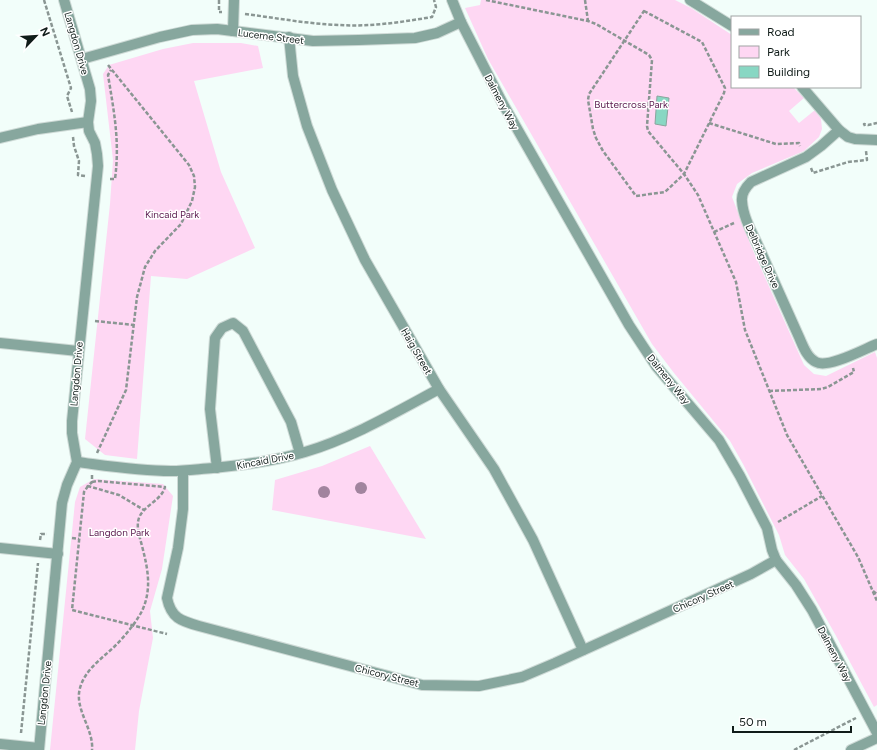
<svg xmlns="http://www.w3.org/2000/svg" width="877" height="750" font-family="Figtree,sans-serif">
<style>
.green{fill:#fed7f3}
.building{fill:#88d7c3;stroke:#89a59d}
.lines{fill:none;stroke-linecap:round;stroke-linejoin:round}
.minor-casing{stroke:#cedad6;stroke-width:12}
.path{stroke:#8a9693;stroke-width:2.5;stroke-dasharray:4 2;stroke-linecap:butt}
.minor{stroke:#87a79e;stroke-width:10}
.tree{fill:#a1849e}
.labels{text-anchor:middle;stroke-width:3;stroke-linejoin:round;paint-order:stroke}
.street-label{font-size:10px;fill:#101c19;stroke:#fff}
.park-label{font-size:10px;fill:#5f2053;stroke:#fff}
</style>
<rect width="100%" height="100%" fill="#f2fefa"/>
<g class="green">
<polygon points="481,0 675,0 691,8 732,35 732,87 793,87 804,98 789,111 799,123 815,110 821,119 822,129 819,137 804,151 752,173 737,184 732,197 751,246 804,365 814,374 826,376 875,352 877,358 877,705 874,707 835,634 804,579 785,555 779,535 743,464 730,441 674,373 652,344 488,59 465,8 480,5"/>
<polygon points="193,43 241,43 258,46 263,68 194,81 221,172 255,248 187,279 151,276 137,459 105,455 85,439 110,204 113,160 103,74 109,65 163,49"/>
<polygon points="370,446 426,539 272,510 275,480 322,466"/>
<polygon points="94,479 163,484 173,496 162,569 150,611 153,638 139,711 135,750 50,750 75,502 80,487"/>
</g>
<polygon class="building" points="657,96 669,98 666,126 655,124"/>
<g class="lines">
<defs>
<g id="minor">
<polyline points="452,0 461,22 503,104 629,325 656,366 719,440 740,476 767,528 772,550 776,560 796,585 812,610 877,733"/>
<polyline points="690,0 732,26"/>
<polyline points="233,31 234,0"/>
<polyline points="289,37 293,76 307,126 332,190 365,260 439,389 494,469 533,540 583,650"/>
<polyline points="82,59 160,37 192,30 217,29 313,41 359,40 415,38 437,33 461,22"/>
<polyline points="802,87 839,130 848,137 855,139 877,140"/>
<path d="M839,130L821,146L806,157L751,182C746,187 741,193 742,201C743,218 753,234 760,250C773,279 786,308 799,337C803,346 807,358 816,362C828,369 864,349 877,344"/>
<polyline points="0,138 38,129 88,122"/>
<polyline points="0,343 78,351"/>
<path d="M77,462C108,466 139,471 171,471C185,471 199,469 213,468C244,465 275,461 305,452C352,438 396,412 439,389"/>
<polyline points="217,468 210,409 215,338 222,328 233,323 243,331 291,422 300,453"/>
<path d="M183,471V509L178,548L167,598C171,618 181,621 199,626L422,685L479,686L522,677L555,663L751,574L776,560"/>
<polyline points="0,548 58,554"/>
<polyline points="0,744 39,748"/>
<polyline points="39,750 62,503 67,485 77,462 72,433 72,421 98,166 97,154 95,143 89,131 88,122 91,101 90,89 64,0"/>
<polyline points="851,750 877,738"/>
</g>
</defs>
<use href="#minor" class="minor-casing"/>
<g class="path">
<polyline points="44,0 71,88 67,96 72,112"/>
<polyline points="219,0 219,12 222,12"/>
<polyline points="486,0 588,21 596,24 649,55 652,60 647,126 648,131 684,174 698,195 736,282 745,330 787,435 858,557 877,601"/>
<polyline points="585,0 588,21"/>
<polygon points="644,11 702,42 725,88 724,93 684,174 665,192 636,196 603,151 596,138 593,129 588,100 589,94"/>
<path d="M245,14C277,18 308,24 340,25C370,27 402,22 432,17L436,7L434,0"/>
<polyline points="709,123 776,144 799,143 800,146"/>
<polyline points="865,126 864,124 868,125 877,123"/>
<polyline points="73,137 74,146 79,161 78,175 85,176"/>
<polyline points="811,168 813,173 848,162 867,160 866,151"/>
<path d="M110,179H115C120,141 114,112 108,75L111,70"/>
<polyline points="714,232 734,223"/>
<polyline points="95,321 134,325"/>
<polyline points="769,391 821,389 828,387 854,372 853,368"/>
<polyline points="97,453 126,390 137,297 145,267 155,251 181,224 192,201 195,187 194,176 189,165 108,65"/>
<polyline points="92,475 92,482 88,486 119,495 144,510"/>
<path d="M92,482L98,481L165,487C161,502 140,506 138,522C137,530 140,538 142,546C148,569 152,589 142,611C135,624 125,636 114,647C101,659 85,670 80,688C74,709 94,729 92,750"/>
<polyline points="88,486 84,492 72,610 167,634"/>
<polyline points="778,522 822,496"/>
<polyline points="72,538 79,539"/>
<polyline points="40,540 41,534 47,534"/>
<polyline points="873,591 877,594"/>
<polyline points="21,733 38,563"/>
<polyline points="794,750 856,718"/>
</g>
<use href="#minor" class="minor"/>
</g>
<g class="tree">
<circle cx="361" cy="488" r="6"/>
<circle cx="324" cy="492" r="6"/>
</g>
<g class="labels">
<g class="street-label">
<text transform="translate(271 36) rotate(7)" y="4">Lucerne Street</text>
<text transform="translate(77 43) rotate(74)" y="4">Langdon Drive</text>
<text transform="translate(502 102) rotate(62)" y="4">Dalmeny Way</text>
<text transform="translate(763 256) rotate(66)" y="4">Delbridge Drive</text>
<text transform="translate(417 351) rotate(60)" y="4">Haig Street</text>
<text transform="translate(76 374) rotate(-85)" y="4">Langdon Drive</text>
<text transform="translate(669 379) rotate(51)" y="4">Dalmeny Way</text>
<text transform="translate(265 460) rotate(-11)" y="4">Kincaid Drive</text>
<text transform="translate(703 596) rotate(-24)" y="4">Chicory Street</text>
<text transform="translate(835 654) rotate(62)" y="4">Dalmeny Way</text>
<text transform="translate(387 675) rotate(14)" y="4">Chicory Street</text>
<text transform="translate(44 693) rotate(-84)" y="4">Langdon Drive</text>
</g>
<g class="park-label">
<text x="631" y="108">Buttercross Park</text>
<text x="172" y="218">Kincaid Park</text>
<text x="119" y="536">Langdon Park</text>
</g>
</g>
<rect x="731" y="16" width="130" height="72" fill="#ffffff" stroke="#9fa4a3"/>
<rect x="739" y="29" width="20" height="6" fill="#87a79e" stroke="#9fa4a3"/>
<text x="767" y="36" font-size="12" fill="#101c19">Road</text>
<rect x="739" y="46" width="20" height="12" fill="#fed7f3" stroke="#9fa4a3"/>
<text x="767" y="56" font-size="12" fill="#101c19">Park</text>
<rect x="739" y="66" width="20" height="12" fill="#88d7c3" stroke="#9fa4a3"/>
<text x="767" y="76" font-size="12" fill="#101c19">Building</text>
<g transform="translate(36 36) rotate(65)" stroke="#ffffff" stroke-width="3" paint-order="stroke">
<path d="M0-3L7 15L0 10L-7 15Z" fill="#101c19"/>
<text y="-6" font-size="11" font-weight="bold" text-anchor="middle" fill="#101c19">N</text>
</g>
<path d="M733 726v6h118v-6" fill="none" stroke="#101c19" stroke-width="2"/>
<text x="739" y="726" font-size="12" fill="#101c19" stroke="#ffffff" stroke-width="3" paint-order="stroke">50 m</text>
</svg>
